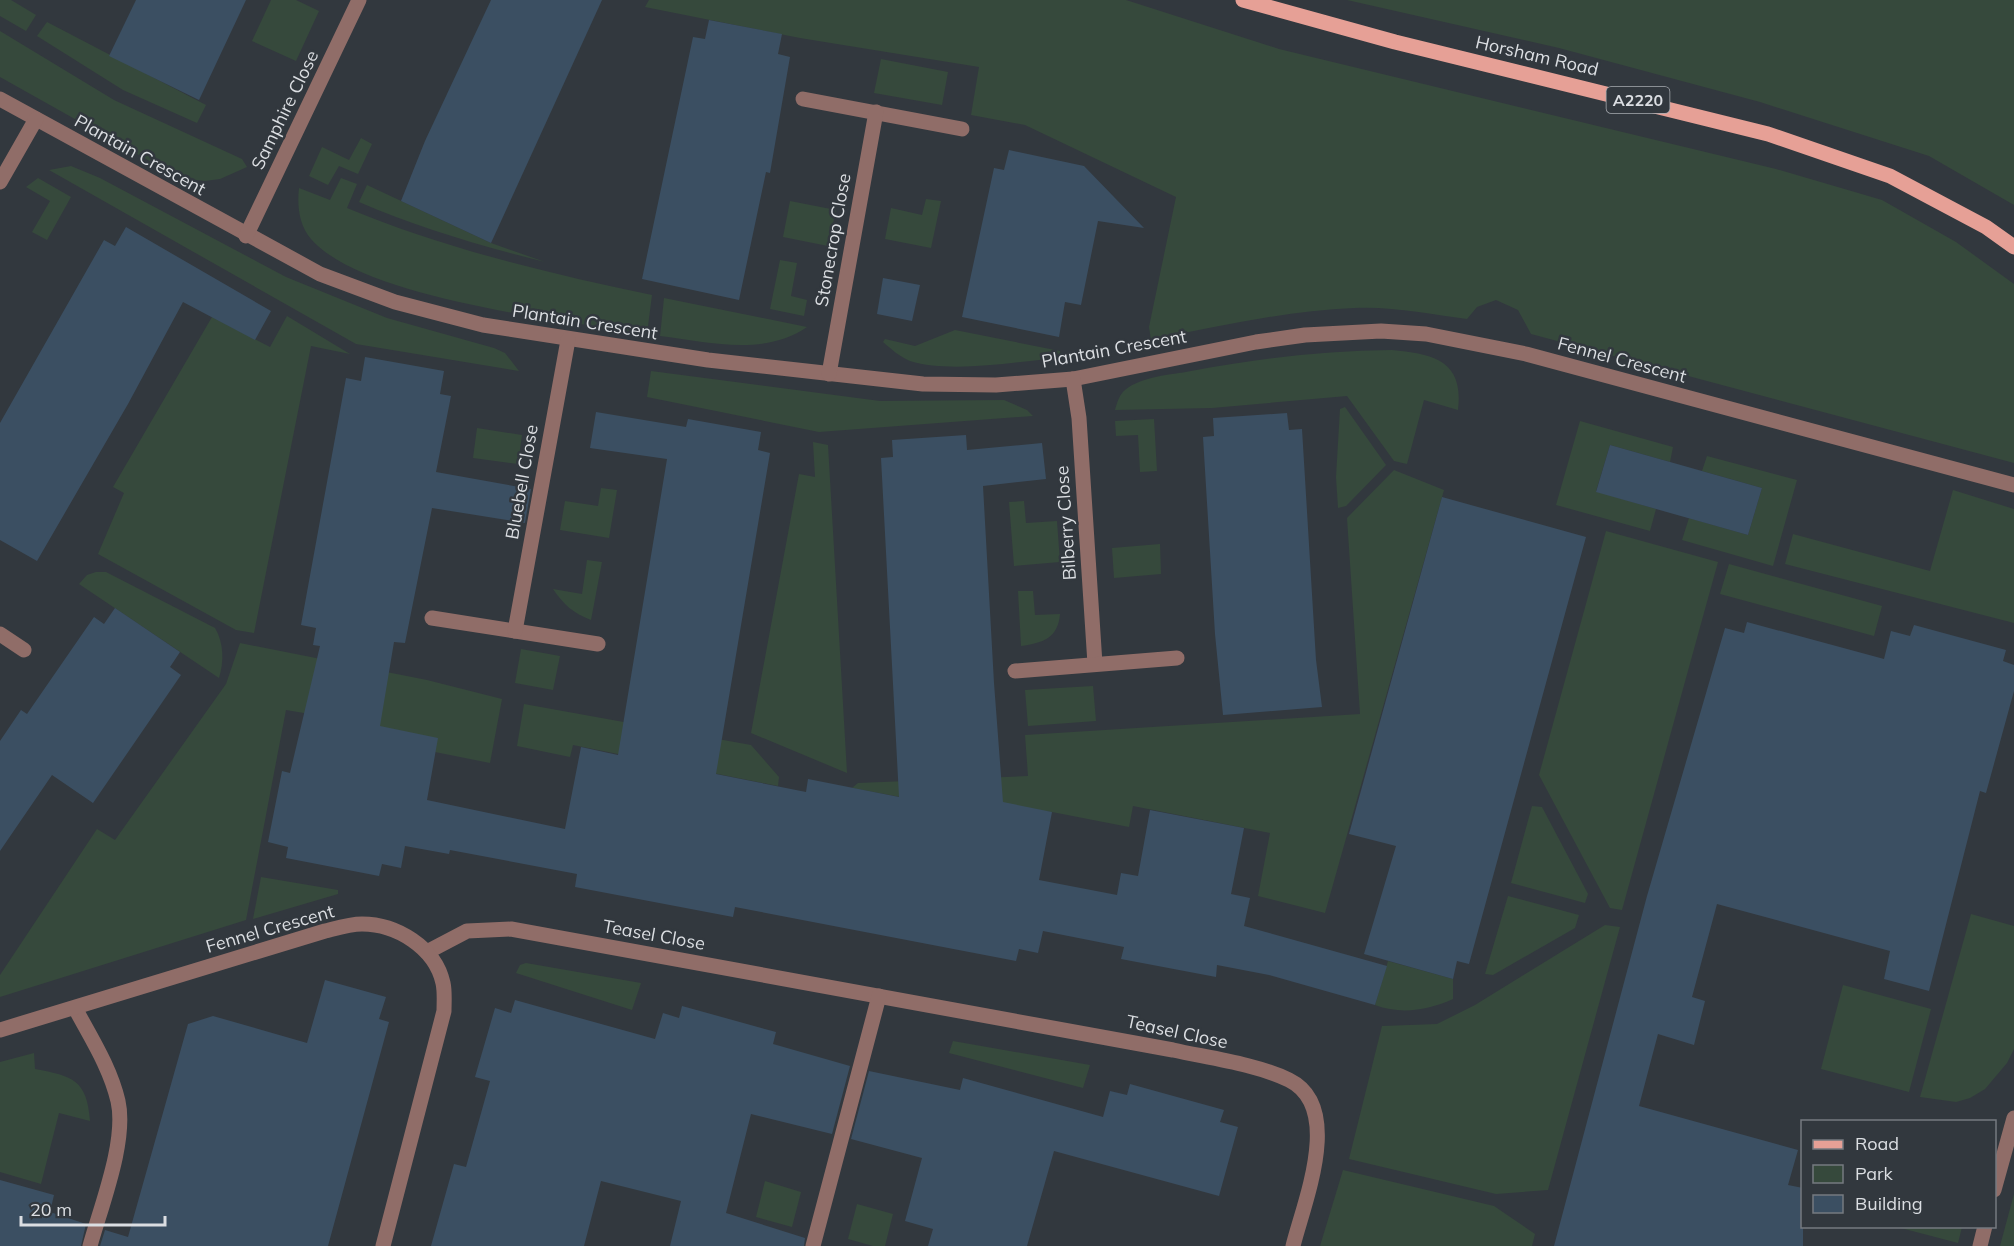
<svg xmlns="http://www.w3.org/2000/svg" width="2014" height="1246" font-family="Mulish,sans-serif">
<style>
.green{fill:#36493c}
.building{fill:#3b4f62}
.lines{fill:none;stroke-linecap:round;stroke-linejoin:round}
.minor{stroke:#906d68;stroke-width:15}
.major{stroke:#e6a096;stroke-width:15}
.labels{text-anchor:middle;stroke-width:5;stroke-linejoin:round;paint-order:stroke}
.shield{fill:#32383e;stroke:#a8acb1;stroke-width:1.5}
.shield-label{font-size:16px;font-weight:bold;fill:#dbdee2}
.street-label{font-size:18px;fill:#dbdee2;stroke:#32383e}
</style>
<rect width="100%" height="100%" fill="#32383e"/>
<g class="green">
<polygon points="0,0 11,0 36,15 26,31 0,16"/>
<polygon points="271,0 296,0 319,11 296,61 252,41"/>
<path d="M649,0H1126L1279,49L1776,169L1882,200L1956,242L2014,284V463L1531,334L1518,310L1496,300L1477,307L1467,319C1430,314 1391,306 1354,308C1286,311 1218,326 1151,340L1149,327L1176,197L1025,125L971,115L979,67L800,38L645,7Z"/>
<polygon points="1347,0 2014,0 2014,205 1929,156 1760,102 1559,48"/>
<polygon points="47,22 206,105 197,123 123,90 37,36"/>
<polygon points="0,31 114,100 242,159 247,167 220,179 205,181 187,179 171,173 0,77"/>
<polygon points="881,59 948,72 942,105 874,93"/>
<polygon points="361,138 372,144 358,174 339,166 328,185 309,176 322,147 349,160"/>
<polygon points="71,166 100,178 286,277 387,318 494,348 505,353 519,371 356,344 49,170"/>
<polygon points="38,178 71,197 47,240 32,232 50,201 26,187"/>
<path d="M341,178L357,184L347,208C446,249 547,273 652,295L647,334C567,321 363,299 311,239C299,225 297,206 299,188L330,200Z"/>
<path d="M367,185L491,243L545,262C481,246 419,228 359,202Z"/>
<polygon points="926,199 941,201 931,248 885,239 891,208 922,215"/>
<polygon points="790,201 836,210 828,246 783,237"/>
<polygon points="780,260 797,263 791,296 807,300 804,316 770,309"/>
<path d="M664,298L807,327C763,357 709,342 660,336Z"/>
<polygon points="287,316 350,354 311,346 254,633 236,630 98,554 124,493 113,487 212,317 270,347"/>
<path d="M955,330L1060,351L1061,358C1016,361 953,374 910,361C900,357 891,349 883,342L885,339L915,346Z"/>
<path d="M1392,350C1433,354 1464,360 1458,410L1424,400L1407,464L1394,461L1347,396L1212,408L1115,410C1117,403 1119,395 1125,390C1142,376 1171,375 1191,371C1259,358 1324,351 1392,350Z"/>
<polygon points="651,371 880,401 1004,400 1027,410 1033,416 819,432 647,397"/>
<polygon points="1345,407 1386,465 1346,506 1338,508 1336,477 1340,409"/>
<polygon points="1154,419 1157,471 1140,472 1138,435 1116,436 1115,421"/>
<polygon points="1580,421 1673,447 1670,462 1610,445 1596,491 1656,509 1650,531 1556,505"/>
<polygon points="477,428 522,435 518,464 473,458"/>
<polygon points="813,442 828,445 847,773 751,733 799,474 815,477"/>
<polygon points="1707,456 1797,480 1773,566 1682,540 1689,518 1748,535 1762,488 1702,471"/>
<polygon points="1394,470 1444,490 1325,913 1258,896 1270,833 1133,806 1129,827 1052,812 922,801 852,788 858,783 1028,776 1025,735 1360,714 1347,518"/>
<polygon points="601,488 617,490 609,538 560,530 565,501 598,506"/>
<polygon points="1953,490 2014,509 2014,623 1785,564 1793,534 1930,571"/>
<polygon points="1024,501 1026,523 1057,521 1060,562 1014,566 1009,502"/>
<polygon points="1606,531 1718,562 1622,910 1610,908 1539,775"/>
<polygon points="1160,544 1161,574 1114,578 1112,548"/>
<path d="M587,560L602,562L591,620C573,613 564,605 553,589L582,594Z"/>
<polygon points="1729,564 1882,606 1874,636 1720,594"/>
<path d="M96,572H106L215,628C224,643 224,662 219,678L79,584L87,575Z"/>
<path d="M1018,591H1033L1035,615L1060,614C1058,638 1043,643 1021,646Z"/>
<polygon points="240,643 427,680 502,699 490,763 435,752 304,713 286,710 246,920 0,997 0,975 97,829 115,840 226,684"/>
<polygon points="521,649 560,656 553,690 515,683"/>
<polygon points="1093,686 1096,721 1028,726 1025,690"/>
<polygon points="524,704 751,745 779,777 778,786 573,745 570,757 517,746"/>
<polygon points="1532,806 1542,807 1588,894 1585,903 1511,883"/>
<polygon points="261,877 338,890 338,894 253,919"/>
<polygon points="1508,896 1579,915 1575,928 1493,975 1485,974"/>
<polygon points="1971,914 2014,926 2014,1049 2007,1063 1985,1089 1970,1098 1956,1102 1920,1097"/>
<polygon points="1605,925 1620,927 1548,1190 1496,1194 1349,1159 1382,1026 1437,1024 1475,1005"/>
<path d="M1388,961L1453,979V999C1429,1010 1401,1015 1375,1005Z"/>
<polygon points="526,963 641,983 632,1010 516,973 520,965"/>
<polygon points="1843,985 1931,1009 1909,1092 1821,1069"/>
<polygon points="953,1041 1090,1065 1083,1088 949,1053"/>
<path d="M34,1053L35,1069C73,1076 87,1080 90,1121L59,1113L41,1184L0,1172V1062Z"/>
<polygon points="1343,1170 1494,1206 1535,1234 1532,1246 1320,1246"/>
<polygon points="765,1181 801,1192 792,1227 756,1217"/>
<polygon points="2014,1194 2014,1246 2000,1246"/>
<polygon points="857,1204 893,1214 885,1246 873,1246 848,1239"/>
<polygon points="1897,1227 1962,1226 1962,1227 1958,1243"/>
</g>
<g class="building">
<polygon points="136,0 246,0 199,100 109,56"/>
<polygon points="491,0 602,0 491,243 401,201 425,141"/>
<polygon points="709,20 782,34 778,54 790,57 770,173 766,172 739,300 642,279 693,37 705,39"/>
<polygon points="1009,150 1084,166 1144,228 1098,221 1081,305 1065,302 1059,337 962,317 994,168 1004,170"/>
<polygon points="126,227 271,311 255,340 183,302 128,404 37,561 0,540 0,423 104,240 115,246"/>
<polygon points="883,278 920,285 912,321 877,314"/>
<polygon points="365,357 444,371 440,394 451,396 436,472 531,489 525,523 432,508 405,643 394,642 380,726 438,738 427,800 565,829 581,747 618,755 667,459 590,448 596,412 686,427 688,419 761,432 758,450 770,453 716,774 806,792 808,779 899,797 881,458 893,457 892,440 966,435 967,450 1042,443 1046,479 983,486 994,683 1003,802 1052,812 1039,880 1117,895 1121,873 1138,876 1150,810 1244,828 1231,894 1250,898 1244,926 1387,966 1375,1005 1269,975 1217,965 1216,977 1121,959 1124,947 1043,931 1038,953 1019,949 1016,961 735,907 733,917 575,887 577,874 450,850 449,854 405,846 401,868 382,864 379,876 286,858 288,847 268,842 282,771 290,773 320,646 313,645 316,628 301,625 346,378 361,381"/>
<polygon points="1287,413 1289,430 1302,429 1316,660 1322,707 1223,715 1215,634 1203,437 1214,436 1213,418"/>
<polygon points="1610,445 1762,488 1748,535 1596,492"/>
<polygon points="1442,497 1586,537 1469,964 1457,961 1453,979 1364,954 1396,846 1349,834"/>
<polygon points="115,608 180,652 170,667 181,675 93,803 52,775 0,851 0,741 21,710 27,714 94,617 104,624"/>
<polygon points="1747,622 1884,659 1891,631 1910,636 1914,625 2006,650 2003,661 2014,665 2014,691 1986,793 1980,791 1929,991 1884,979 1890,951 1717,904 1692,997 1705,1001 1694,1045 1658,1034 1639,1106 1798,1150 1788,1185 1803,1188 1803,1246 1554,1246 1647,896 1725,628 1744,633"/>
<polygon points="325,980 386,997 379,1019 389,1022 328,1246 100,1246 105,1230 128,1237 188,1024 213,1016 307,1043"/>
<polygon points="515,1000 655,1039 663,1013 679,1018 682,1006 776,1032 773,1044 850,1066 832,1134 751,1114 726,1213 805,1238 804,1246 670,1246 681,1201 601,1181 584,1246 431,1246 454,1164 466,1167 490,1081 475,1077 495,1008 511,1013"/>
<polygon points="869,1071 960,1090 963,1078 1103,1117 1110,1091 1127,1095 1130,1084 1224,1110 1220,1122 1238,1127 1219,1196 1054,1151 1027,1246 928,1246 933,1229 905,1221 922,1158 851,1139"/>
<polygon points="0,1180 54,1195 50,1212 86,1224 81,1246 0,1246"/>
</g>
<g class="lines">
<g class="minor">
<polyline points="0,99 320,274 395,302 483,325 708,360 923,384 996,385 1073,379 1256,342 1305,335 1381,331 1426,334 1526,354 2014,485"/>
<polyline points="803,99 962,129"/>
<polyline points="0,182 36,119"/>
<polyline points="246,236 359,0"/>
<polyline points="829,374 876,112"/>
<polyline points="1073,379 1079,418 1095,664"/>
<polyline points="432,618 598,644"/>
<polyline points="515,631 568,340"/>
<polyline points="0,634 24,650"/>
<polyline points="1015,671 1177,658"/>
<path d="M427,952L467,931L511,929L1173,1050C1209,1058 1256,1064 1289,1080C1344,1107 1304,1202 1293,1246"/>
<path d="M75,1008C91,1038 110,1067 118,1101C127,1141 101,1206 90,1246"/>
<path d="M0,1030L325,931C337,928 350,924 362,924C396,924 435,947 443,983C445,992 444,1002 444,1011L383,1246"/>
<polyline points="1994,1190 2014,1118"/>
<polyline points="813,1246 879,996"/>
<polyline points="1980,1246 1985,1226"/>
</g>
<polyline class="major" points="1243,0 1395,42 1768,134 1890,176 1986,227 2014,247"/>
</g>
<g class="labels">
<rect class="shield" x="1606.5" y="87" width="63" height="26" rx="4.5"/>
<g class="shield-label">
<text x="1638" y="106">A2220</text>
</g>
<g class="street-label">
<text transform="translate(1537 56) rotate(13)" y="6">Horsham Road</text>
<text transform="translate(285 110) rotate(-64)" y="6">Samphire Close</text>
<text transform="translate(140 155) rotate(29)" y="6">Plantain Crescent</text>
<text transform="translate(833 240) rotate(-80)" y="6">Stonecrop Close</text>
<text transform="translate(585 322) rotate(9)" y="6">Plantain Crescent</text>
<text transform="translate(1114 349) rotate(-10)" y="6">Plantain Crescent</text>
<text transform="translate(1622 360) rotate(15)" y="6">Fennel Crescent</text>
<text transform="translate(522 482) rotate(-80)" y="6">Bluebell Close</text>
<text transform="translate(1066 523) rotate(-94)" y="6">Bilberry Close</text>
<text transform="translate(270 929) rotate(-16)" y="6">Fennel Crescent</text>
<text transform="translate(654 935) rotate(10)" y="6">Teasel Close</text>
<text transform="translate(1177 1032) rotate(12)" y="6">Teasel Close</text>
</g>
</g>
<rect x="1801" y="1120" width="195" height="108" fill="#32383e" stroke="#767a80" stroke-width="1.5"/>
<rect x="1813" y="1140" width="30" height="9" fill="#e6a096" stroke="#767a80" stroke-width="1.5"/>
<text x="1855" y="1150" font-size="18" fill="#dbdee2">Road</text>
<rect x="1813" y="1165" width="30" height="18" fill="#36493c" stroke="#767a80" stroke-width="1.5"/>
<text x="1855" y="1180" font-size="18" fill="#dbdee2">Park</text>
<rect x="1813" y="1195" width="30" height="18" fill="#3b4f62" stroke="#767a80" stroke-width="1.5"/>
<text x="1855" y="1210" font-size="18" fill="#dbdee2">Building</text>
<path d="M21 1216v9h144v-9" fill="none" stroke="#dbdee2" stroke-width="3"/>
<text x="30" y="1216" font-size="18" fill="#dbdee2" stroke="#32383e" stroke-width="4.5" paint-order="stroke">20 m</text>
</svg>
